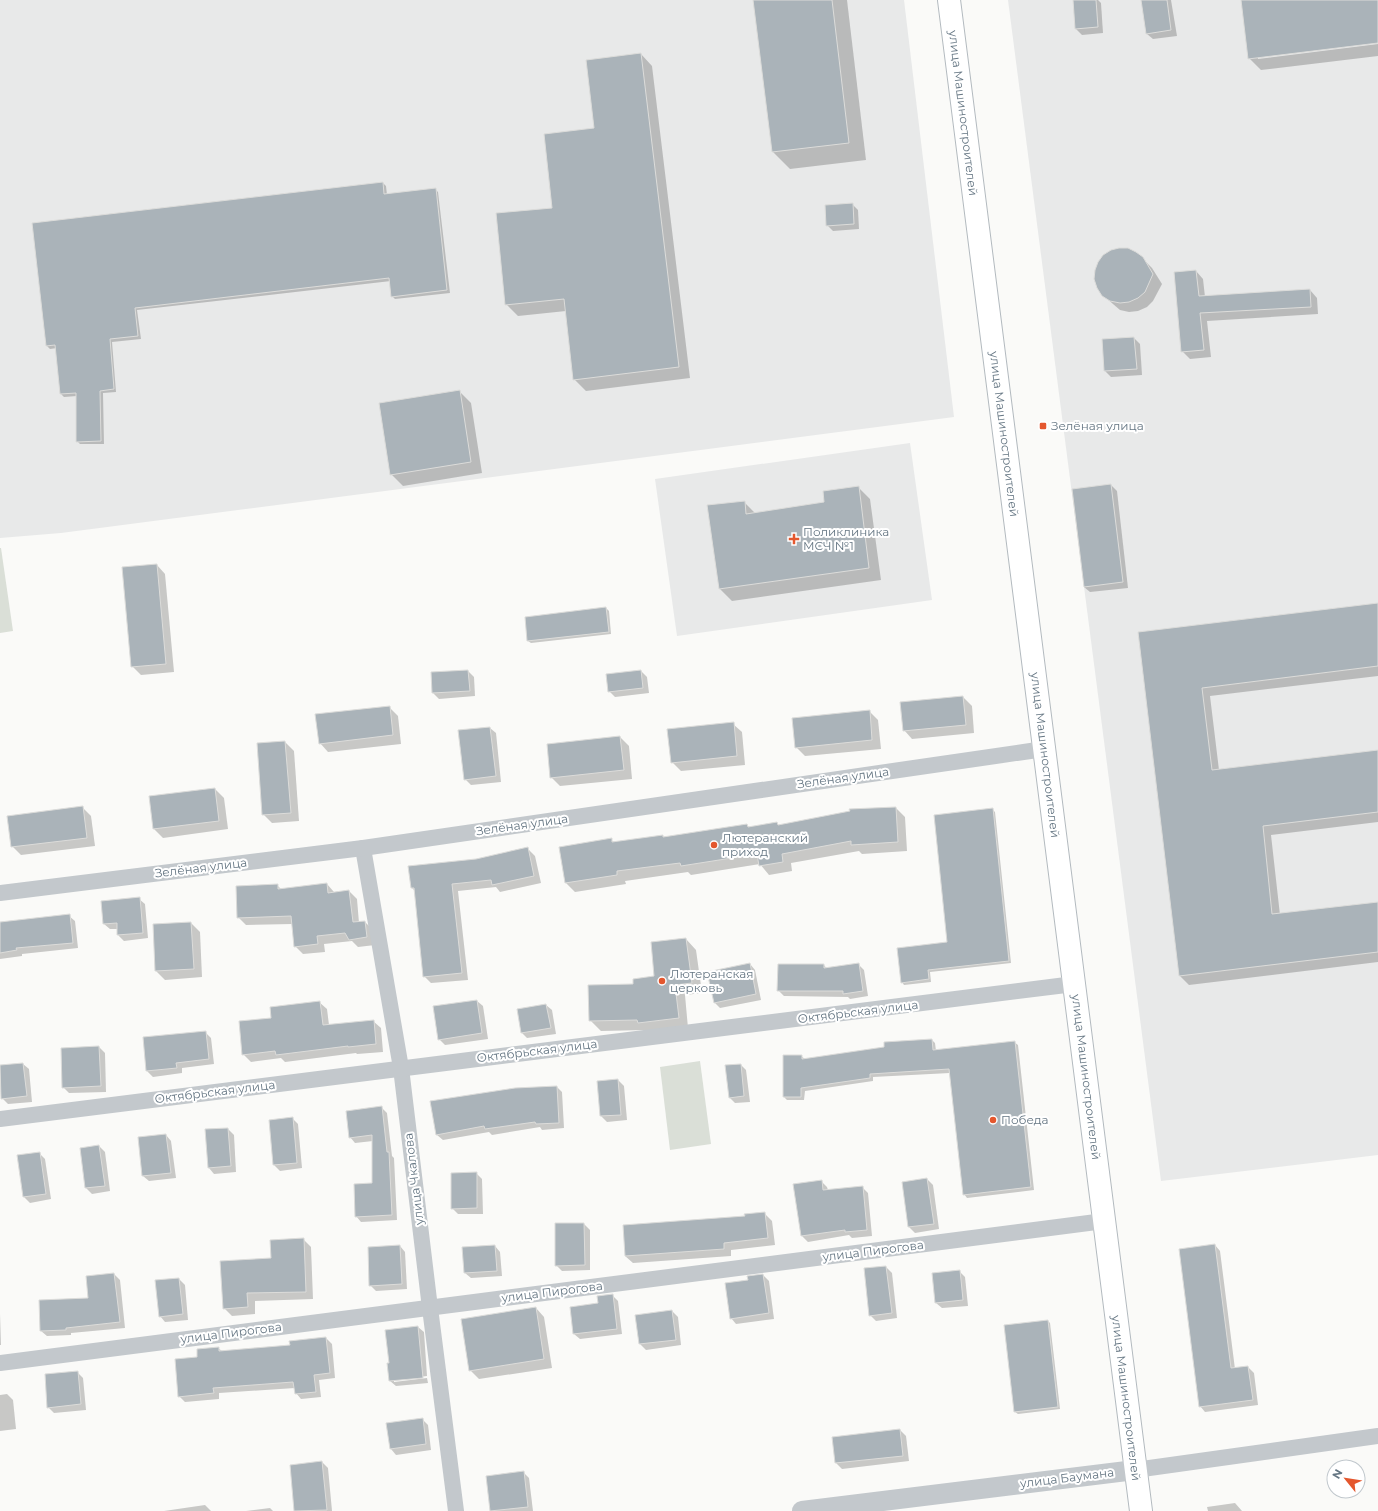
<svg xmlns="http://www.w3.org/2000/svg" width="1378" height="1511" font-family="Montserrat,sans-serif">
<style>
.built{fill:#e8e9e9}
.green{fill:#dadfd7}
.shadow{fill:#0003}
.building{fill:#aab3b9;stroke:#dcdcda}
.lines{fill:none;stroke-linecap:round;stroke-linejoin:round}
.secondary-casing{stroke:#b3babf;stroke-width:24}
.minor{stroke:#c3c8cc;stroke-width:16}
.tertiary{stroke:#c3c8cc;stroke-width:20}
.secondary{stroke:#fff;stroke-width:22}
.poi-dot{fill:#e4572e;stroke:#fff;stroke-width:1.5}
.labels{text-anchor:middle;stroke-width:4;stroke-linejoin:round;paint-order:stroke}
.street-label{font-size:12px;fill:#657683;stroke:#fff}
.poi-label{font-size:12px;fill:#657683;stroke:#fff;text-anchor:start}
</style>
<rect width="100%" height="100%" fill="#fafaf8"/>
<g class="built">
<polygon points="0,0 904,0 954,417 61,533 0,538"/>
<polygon points="1008,0 1378,0 1378,1155 1161,1181"/>
<polygon points="910,443 932,600 677,636 655,479"/>
</g>
<g class="green">
<polygon points="0,548 1,548 13,631 0,633"/>
<polygon points="700,1061 711,1144 670,1150 660,1067"/>
</g>
<g class="shadow">
<polygon points="754,0 847,0 866,160 790,169 773,152"/>
<polygon points="1074,0 1098,0 1101,3 1103,33 1082,35 1076,29"/>
<polygon points="1142,0 1171,0 1177,36 1153,39 1147,34"/>
<polygon points="1242,0 1378,0 1378,42 1258,57 1258,59 1378,44 1378,56 1261,70 1249,58"/>
<polygon points="641,54 652,66 690,378 586,391 574,379 566,311 518,316 506,304 595,129"/>
<polygon points="383,183 386,186 387,195 435,189 438,192 450,293 395,299 392,296 391,281 137,310 141,339 112,342 116,392 103,393 104,444 80,444 77,441 77,396 64,397 61,394 57,348 50,349 47,346 33,224"/>
<polygon points="852,204 858,210 859,229 833,231 827,225"/>
<polygon points="1142,258 1152,268 1162,284 1153,301 1147,307 1138,311 1129,312 1120,310 1113,304 1103,295"/>
<polygon points="1196,271 1203,279 1205,297 1310,290 1317,298 1318,314 1207,321 1211,357 1190,359 1182,351"/>
<polygon points="1134,338 1140,344 1142,375 1111,377 1105,371"/>
<polygon points="459,391 471,403 482,473 403,486 391,474"/>
<polygon points="1111,485 1117,491 1128,588 1090,592 1084,587"/>
<polygon points="858,487 870,499 881,580 732,601 720,589 708,506 744,502 756,514 825,503"/>
<polygon points="157,565 165,574 174,672 141,675 132,666"/>
<polygon points="1378,604 1378,676 1210,696 1219,770 1378,751 1378,822 1271,835 1280,915 1378,903 1378,962 1189,985 1180,976 1139,633"/>
<polygon points="606,608 609,611 611,634 531,643 528,641"/>
<polygon points="468,671 474,677 475,696 439,699 433,693"/>
<polygon points="641,671 647,677 649,693 615,697 609,691"/>
<polygon points="963,697 972,706 974,733 912,739 904,730"/>
<polygon points="389,707 398,716 401,744 328,752 320,743"/>
<polygon points="869,711 878,720 881,749 805,756 796,747"/>
<polygon points="733,724 742,732 745,765 681,771 672,762"/>
<polygon points="490,728 496,733 501,782 471,785 465,779"/>
<polygon points="620,737 629,746 632,779 560,786 551,777"/>
<polygon points="285,742 294,751 299,821 272,823 263,814 258,744"/>
<polygon points="215,789 224,798 228,829 163,838 154,829"/>
<polygon points="82,807 91,816 95,846 21,855 12,846"/>
<polygon points="896,808 905,817 907,851 862,854 859,851 791,863 792,871 769,875 760,864 691,875 688,872 625,881 626,884 575,892 566,883 561,848 611,840 614,842 663,836 665,838 747,825 749,827 777,823 779,826"/>
<polygon points="992,809 995,812 1011,963 930,972 931,982 904,985 902,982 948,943"/>
<polygon points="528,849 535,856 541,883 500,892 496,887 458,891 468,980 431,983 424,976 416,892 412,888 410,867 477,860"/>
<polygon points="327,884 334,892 349,891 357,899 359,923 365,922 373,930 375,945 358,947 352,941 324,944 325,952 303,954 295,946 293,924 246,925 238,917 277,885 282,890"/>
<polygon points="139,899 145,904 148,938 124,941 118,935 118,929 110,929 104,924"/>
<polygon points="69,916 75,921 78,948 22,954 22,956 0,959 0,924"/>
<polygon points="191,923 200,932 202,977 165,980 156,971"/>
<polygon points="686,939 696,950 702,993 685,995 688,1028 649,1033 646,1030 601,1031 590,1020 634,985 655,977"/>
<polygon points="750,964 755,970 761,1000 720,1008 714,1002"/>
<polygon points="858,964 864,970 868,996 850,999 848,997 784,996 778,990 824,965 827,969"/>
<polygon points="477,1001 483,1006 488,1039 445,1045 439,1039"/>
<polygon points="319,1002 327,1009 329,1025 373,1021 381,1028 383,1052 357,1054 356,1053 285,1062 281,1058 251,1062 243,1054 272,1018"/>
<polygon points="546,1005 552,1010 556,1034 527,1038 522,1033 518,1010"/>
<polygon points="205,1032 211,1038 214,1064 182,1068 182,1073 153,1077 147,1071 144,1038"/>
<polygon points="932,1040 935,1043 936,1051 1014,1042 1018,1045 1034,1190 967,1198 964,1194 950,1073 873,1077 873,1081 805,1091 804,1100 787,1100 784,1097 801,1056 805,1059"/>
<polygon points="99,1047 105,1053 106,1092 69,1093 63,1087"/>
<polygon points="23,1064 29,1069 32,1102 8,1104 2,1098 0,1066"/>
<polygon points="741,1065 746,1070 750,1102 735,1103 730,1098"/>
<polygon points="618,1080 624,1086 627,1120 607,1122 601,1116 598,1082"/>
<polygon points="557,1087 562,1092 564,1128 542,1130 540,1127 492,1135 489,1132 443,1140 437,1135"/>
<polygon points="381,1107 387,1113 392,1156 394,1158 397,1220 361,1222 356,1216 373,1184 373,1141 355,1143 350,1137"/>
<polygon points="292,1118 298,1124 302,1168 280,1171 274,1165"/>
<polygon points="228,1129 234,1135 236,1172 214,1174 209,1168"/>
<polygon points="166,1135 171,1141 176,1178 149,1181 143,1176"/>
<polygon points="99,1146 105,1152 110,1191 92,1194 86,1188 81,1149"/>
<polygon points="39,1153 45,1159 51,1199 30,1203 24,1197"/>
<polygon points="476,1173 482,1179 483,1214 458,1214 452,1208"/>
<polygon points="927,1179 933,1185 939,1229 915,1233 909,1227 903,1183"/>
<polygon points="821,1181 827,1187 828,1190 862,1187 868,1193 872,1236 852,1238 849,1235 808,1242 802,1236"/>
<polygon points="764,1213 772,1221 775,1245 731,1250 731,1256 633,1263 625,1256 746,1217"/>
<polygon points="584,1224 590,1230 590,1270 562,1271 556,1265"/>
<polygon points="303,1239 311,1247 313,1299 255,1301 255,1314 232,1316 224,1308 272,1258"/>
<polygon points="1215,1245 1220,1251 1235,1369 1248,1367 1254,1373 1258,1405 1205,1412 1200,1406"/>
<polygon points="400,1246 405,1252 407,1289 376,1291 370,1285"/>
<polygon points="495,1246 500,1252 502,1276 471,1278 465,1273"/>
<polygon points="886,1267 892,1273 897,1318 876,1321 870,1315"/>
<polygon points="959,1271 965,1277 968,1306 942,1308 936,1303"/>
<polygon points="114,1274 120,1280 125,1328 71,1333 71,1335 47,1336 41,1331 89,1298"/>
<polygon points="763,1275 769,1281 774,1319 736,1324 731,1318 749,1281"/>
<polygon points="179,1279 185,1285 188,1320 165,1322 160,1316"/>
<polygon points="612,1295 618,1301 622,1334 580,1339 574,1334 599,1304"/>
<polygon points="536,1308 544,1317 552,1368 479,1379 470,1370"/>
<polygon points="672,1311 678,1317 681,1345 646,1350 640,1344 636,1316"/>
<polygon points="0,1314 1,1345 0,1345"/>
<polygon points="1048,1321 1050,1323 1060,1409 1018,1414 1015,1412"/>
<polygon points="418,1327 424,1332 427,1376 394,1380 394,1382 427,1378 428,1383 396,1386 390,1381 390,1364 387,1331"/>
<polygon points="326,1338 332,1344 335,1378 319,1380 321,1397 301,1399 296,1393 295,1388 219,1393 219,1399 185,1402 179,1396 198,1358 218,1348 222,1351 291,1346"/>
<polygon points="77,1372 83,1378 86,1410 54,1413 48,1407"/>
<polygon points="7,1394 13,1400 16,1429 0,1431 0,1395"/>
<polygon points="422,1419 428,1425 431,1450 396,1455 391,1449"/>
<polygon points="900,1430 906,1436 909,1461 842,1469 836,1463 833,1438"/>
<polygon points="322,1462 328,1468 332,1511 295,1511 291,1466"/>
<polygon points="523,1472 529,1478 533,1511 491,1511 487,1477"/>
<polygon points="1235,1503 1242,1511 1208,1511 1207,1507"/>
<polygon points="205,1505 211,1511 164,1511"/>
<polygon points="270,1508 273,1511 246,1511"/>
</g>
<g class="building">
<polygon points="753,0 832,0 849,143 772,152"/>
<polygon points="1073,0 1096,0 1098,27 1075,29"/>
<polygon points="1141,0 1167,0 1171,30 1146,34"/>
<polygon points="1241,0 1378,0 1378,43 1248,59"/>
<polygon points="641,53 679,367 573,380 564,299 505,305 496,213 552,208 544,134 594,128 586,60"/>
<polygon points="383,182 384,194 436,188 447,290 391,297 389,278 135,308 138,336 110,339 114,389 100,391 101,441 76,442 76,393 60,394 55,345 46,346 32,223"/>
<polygon points="853,203 854,224 826,226 825,205"/>
<polygon points="1119,248 1128,248 1136,252 1143,257 1153,274 1145,292 1138,298 1129,302 1120,303 1110,301 1102,296 1097,288 1094,279 1095,270 1098,262 1103,255 1111,250"/>
<polygon points="1196,270 1199,296 1310,289 1311,307 1200,313 1204,350 1181,352 1174,272"/>
<polygon points="1134,337 1137,369 1104,371 1102,339"/>
<polygon points="460,390 471,462 390,475 379,403"/>
<polygon points="1111,484 1123,582 1084,587 1072,489"/>
<polygon points="859,486 869,568 719,589 707,505 745,501 746,514 824,502 823,491"/>
<polygon points="157,564 166,664 131,667 122,567"/>
<polygon points="1378,603 1378,666 1202,688 1212,770 1378,750 1378,812 1263,826 1272,914 1378,902 1378,952 1179,976 1138,632"/>
<polygon points="606,607 609,632 527,641 525,617"/>
<polygon points="468,670 470,691 432,693 431,672"/>
<polygon points="641,670 643,688 608,692 606,674"/>
<polygon points="963,696 966,725 903,731 900,702"/>
<polygon points="390,706 393,735 319,744 315,714"/>
<polygon points="870,710 872,740 795,748 792,718"/>
<polygon points="734,722 737,756 671,763 667,729"/>
<polygon points="490,727 496,776 464,780 458,730"/>
<polygon points="620,736 624,770 550,778 547,744"/>
<polygon points="285,741 291,813 262,815 257,743"/>
<polygon points="215,788 219,821 153,829 149,796"/>
<polygon points="83,806 87,838 11,847 7,816"/>
<polygon points="896,807 898,842 851,845 851,841 782,854 783,862 759,866 757,854 681,866 680,863 617,871 617,875 565,883 559,847 612,838 612,842 663,835 663,837 747,824 748,827 777,822 778,825 850,811 849,809"/>
<polygon points="993,808 1009,961 928,970 929,979 901,983 897,948 947,942 934,815"/>
<polygon points="528,847 534,876 492,885 491,880 452,884 462,973 423,977 414,888 411,888 408,866 476,859"/>
<polygon points="327,883 328,893 349,890 353,922 365,921 367,937 349,940 345,933 317,936 318,944 294,947 291,916 237,918 236,886 278,884 278,889"/>
<polygon points="140,897 143,933 117,935 117,923 103,924 101,901"/>
<polygon points="70,914 73,943 16,948 17,950 0,953 0,922"/>
<polygon points="191,922 194,969 155,971 153,924"/>
<polygon points="686,938 692,983 675,985 679,1018 638,1023 637,1020 589,1021 588,985 633,984 633,979 654,976 651,942"/>
<polygon points="750,963 756,994 714,1003 707,972"/>
<polygon points="859,963 863,991 843,994 843,991 777,991 778,964 824,964 824,968"/>
<polygon points="477,1000 482,1033 438,1040 433,1006"/>
<polygon points="320,1001 323,1025 374,1020 376,1044 348,1047 348,1046 276,1055 275,1051 242,1055 239,1021 271,1018 270,1007"/>
<polygon points="546,1004 551,1028 521,1033 517,1009"/>
<polygon points="206,1031 209,1059 176,1063 177,1068 146,1071 143,1037"/>
<polygon points="932,1039 933,1050 1015,1041 1031,1187 963,1195 949,1069 870,1074 870,1078 801,1088 801,1097 783,1097 783,1055 802,1055 802,1059 884,1047 884,1042"/>
<polygon points="99,1046 101,1086 62,1088 61,1048"/>
<polygon points="23,1063 27,1096 1,1099 0,1065"/>
<polygon points="741,1064 744,1096 729,1098 725,1065"/>
<polygon points="618,1079 621,1115 600,1116 597,1081"/>
<polygon points="557,1086 559,1123 536,1124 535,1122 485,1129 484,1126 436,1135 430,1101 515,1088"/>
<polygon points="382,1106 387,1152 389,1152 392,1215 355,1217 354,1184 372,1183 372,1135 349,1138 346,1111"/>
<polygon points="293,1117 297,1163 273,1165 269,1120"/>
<polygon points="228,1128 231,1166 208,1168 205,1129"/>
<polygon points="166,1134 171,1173 142,1176 138,1137"/>
<polygon points="99,1145 105,1186 85,1188 80,1148"/>
<polygon points="40,1152 46,1194 23,1197 17,1155"/>
<polygon points="477,1172 477,1208 451,1209 451,1173"/>
<polygon points="927,1178 934,1224 908,1227 902,1182"/>
<polygon points="822,1180 823,1190 863,1186 867,1230 845,1232 845,1230 801,1236 793,1184"/>
<polygon points="765,1212 768,1238 724,1243 724,1249 625,1256 623,1225 745,1216 744,1214"/>
<polygon points="555,1223 584,1223 585,1265 555,1266"/>
<polygon points="304,1238 306,1292 247,1293 248,1307 223,1309 220,1261 271,1258 270,1240"/>
<polygon points="1215,1244 1231,1368 1248,1366 1253,1400 1199,1407 1179,1249"/>
<polygon points="400,1245 402,1284 369,1286 368,1247"/>
<polygon points="495,1245 497,1271 464,1273 462,1247"/>
<polygon points="886,1266 892,1313 869,1316 864,1268"/>
<polygon points="960,1270 963,1300 935,1303 932,1273"/>
<polygon points="114,1273 120,1322 66,1328 66,1330 40,1331 39,1300 88,1298 86,1276"/>
<polygon points="763,1274 769,1313 730,1319 725,1283 748,1280 747,1276"/>
<polygon points="179,1278 183,1314 159,1317 155,1280"/>
<polygon points="613,1294 617,1329 573,1334 570,1307 598,1303 597,1296"/>
<polygon points="536,1307 544,1359 469,1371 461,1319"/>
<polygon points="672,1310 676,1340 639,1344 635,1315"/>
<polygon points="1048,1320 1058,1407 1014,1412 1004,1325"/>
<polygon points="418,1326 423,1378 389,1381 387,1363 389,1363 385,1330"/>
<polygon points="326,1337 330,1373 314,1375 316,1392 295,1394 293,1382 213,1388 214,1393 178,1397 175,1359 197,1357 197,1349 219,1347 219,1351 290,1345 289,1341"/>
<polygon points="78,1371 81,1404 47,1408 45,1374"/>
<polygon points="423,1418 426,1444 390,1449 386,1423"/>
<polygon points="900,1429 903,1456 835,1463 832,1437"/>
<polygon points="322,1461 327,1510 294,1511 290,1465"/>
<polygon points="524,1471 528,1507 490,1511 486,1476"/>
</g>
<g class="lines">
<defs>
<polyline id="secondary" points="949,0 1141,1511"/>
</defs>
<use href="#secondary" class="secondary-casing"/>
<g class="minor">
<polyline points="363,848 401,1068 430,1308 456,1511"/>
<polyline points="0,893 363,848 1044,749"/>
<polyline points="0,1119 1074,984"/>
<polyline points="0,1363 1104,1221"/>
<polyline points="1135,1470 1378,1436"/>
</g>
<polyline class="tertiary" points="802,1511 1135,1470"/>
<use href="#secondary" class="secondary"/>
</g>
<g class="poi-dot">
<rect x="1039" y="422" width="8" height="8" rx="2"/>
<path d="M792 533h4v4h4v4h-4v4h-4v-4h-4v-4h4z"/>
<circle cx="714" cy="845" r="4"/>
<circle cx="662" cy="981" r="4"/>
<circle cx="993" cy="1120" r="4"/>
</g>
<g class="labels">
<g class="street-label">
<text transform="translate(963 113) rotate(83)" y="4">улица Машиностроителей</text>
<text transform="translate(1004 434) rotate(83)" y="4">улица Машиностроителей</text>
<text transform="translate(1045 755) rotate(83)" y="4">улица Машиностроителей</text>
<text transform="translate(843 778) rotate(-8)" y="4">Зелёная улица</text>
<text transform="translate(522 825) rotate(-8)" y="4">Зелёная улица</text>
<text transform="translate(201 868) rotate(-7)" y="4">Зелёная улица</text>
<text transform="translate(858 1012) rotate(-7)" y="4">Октябрьская улица</text>
<text transform="translate(537 1051) rotate(-7)" y="4">Октябрьская улица</text>
<text transform="translate(1086 1077) rotate(83)" y="4">улица Машиностроителей</text>
<text transform="translate(215 1092) rotate(-7)" y="4">Октябрьская улица</text>
<text transform="translate(414 1179) rotate(-97)" y="4">улица Чкалова</text>
<text transform="translate(873 1251) rotate(-7)" y="4">улица Пирогова</text>
<text transform="translate(552 1292) rotate(-7)" y="4">улица Пирогова</text>
<text transform="translate(231 1333) rotate(-7)" y="4">улица Пирогова</text>
<text transform="translate(1126 1398) rotate(83)" y="4">улица Машиностроителей</text>
<text transform="translate(1067 1478) rotate(-7)" y="4">улица Баумана</text>
</g>
<g class="poi-label">
<text x="1051" y="430">Зелёная улица</text>
<text x="803" y="536">Поликлиника<tspan x="803" dy="14">МСЧ №1</tspan></text>
<text x="722" y="842">Лютеранский<tspan x="722" dy="14">приход</tspan></text>
<text x="670" y="978">Лютеранская<tspan x="670" dy="14">церковь</tspan></text>
<text x="1001" y="1124">Победа</text>
</g>
</g>
<g transform="translate(1346 1479) rotate(300)"><circle r="19" fill="#ffffff" stroke="#c1c8cd"/>
<path d="M0-3L7 15L0 10L-7 15Z" fill="#e4572e"/>
<text y="-6" font-size="11" font-weight="bold" text-anchor="middle" fill="#657683">N</text>
</g>
</svg>
